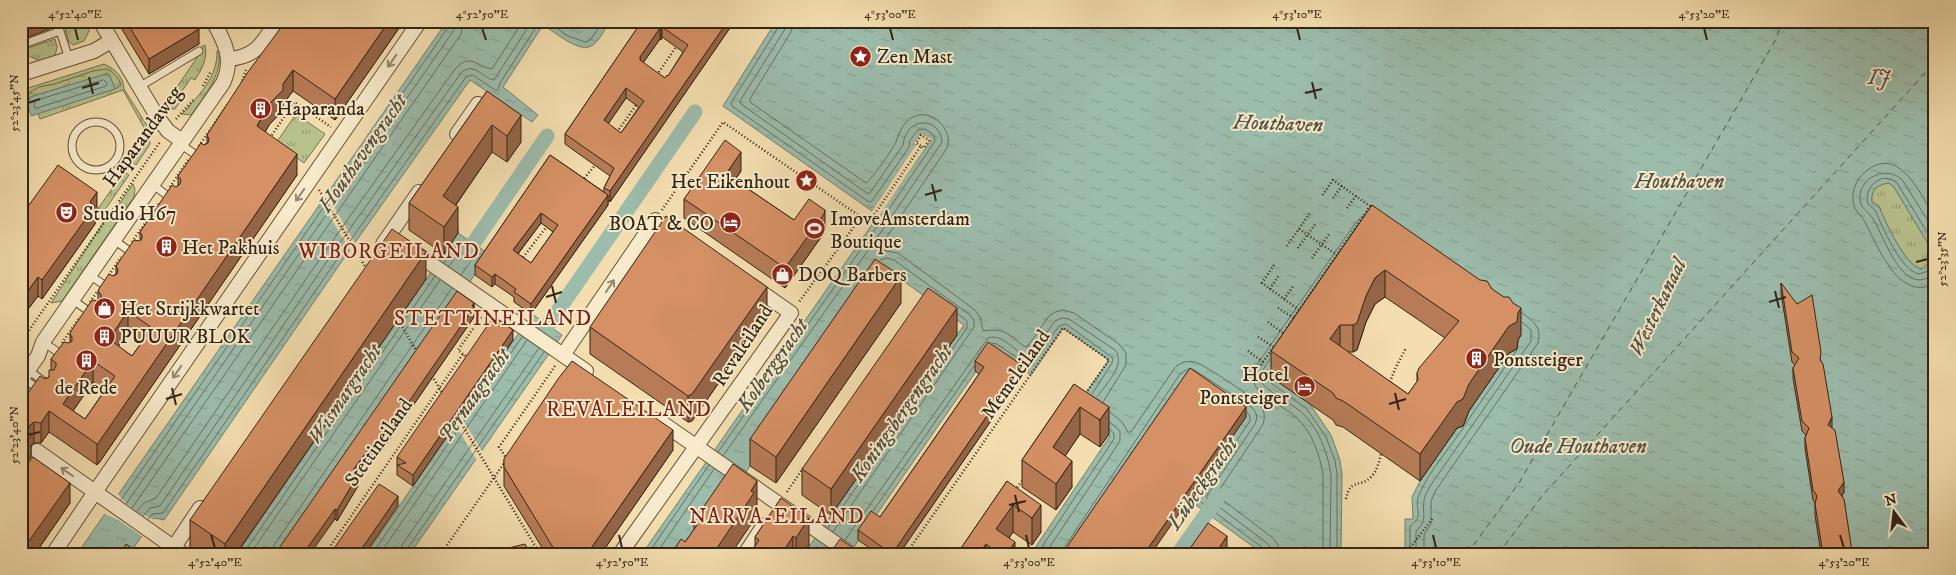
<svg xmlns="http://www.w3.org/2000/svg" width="1956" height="575" font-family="'IM FELL DW Pica',serif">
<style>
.grass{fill:url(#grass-tufts);stroke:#747452}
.wetland{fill:url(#wetland-marsh);stroke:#747452}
.water{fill:url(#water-ripples);stroke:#718070;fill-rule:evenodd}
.pier{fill:#f4deaf}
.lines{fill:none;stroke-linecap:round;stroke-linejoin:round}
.shore{stroke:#667061;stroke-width:1}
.canal{stroke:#9cbcac;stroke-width:15}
.ferry{stroke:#515243;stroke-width:1;stroke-dasharray:6 5;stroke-linecap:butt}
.lane-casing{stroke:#62533c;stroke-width:9}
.street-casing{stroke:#62533c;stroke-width:16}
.path{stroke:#312516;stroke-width:2.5;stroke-dasharray:1 2.5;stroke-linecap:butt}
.lane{stroke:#f8eacb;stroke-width:7}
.street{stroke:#f8eacb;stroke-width:14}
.wall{fill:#b77c57;stroke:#312516;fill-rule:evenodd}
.shaded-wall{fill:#956547;stroke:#312516}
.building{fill:#d59065;stroke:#312516;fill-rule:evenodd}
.oneway{stroke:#948870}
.ticks{fill:none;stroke:#312516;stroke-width:2}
.labels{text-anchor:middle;stroke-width:4;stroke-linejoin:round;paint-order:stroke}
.poi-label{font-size:20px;fill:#312516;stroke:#f8eacb;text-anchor:start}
.street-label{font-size:20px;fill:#312516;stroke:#f8eacb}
.water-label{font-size:21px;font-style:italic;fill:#515243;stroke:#f8eacb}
.neighbourhood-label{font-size:21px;letter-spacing:1px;fill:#7a1f14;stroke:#f8eacb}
.neatline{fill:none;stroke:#312516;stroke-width:2}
.ticks-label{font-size:12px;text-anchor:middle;fill:#312516}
</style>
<defs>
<pattern id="grass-tufts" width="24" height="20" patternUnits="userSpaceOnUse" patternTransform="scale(1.25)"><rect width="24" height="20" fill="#b8c28d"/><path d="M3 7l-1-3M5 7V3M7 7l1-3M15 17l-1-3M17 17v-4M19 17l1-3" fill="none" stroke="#969d72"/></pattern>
<pattern id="wetland-marsh" width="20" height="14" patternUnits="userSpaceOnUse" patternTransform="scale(1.25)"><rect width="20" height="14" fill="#b8c28d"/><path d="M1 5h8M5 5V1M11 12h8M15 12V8" fill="none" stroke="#969d72"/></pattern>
<pattern id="water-ripples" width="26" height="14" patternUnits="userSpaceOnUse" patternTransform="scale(1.25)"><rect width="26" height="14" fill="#9cbcac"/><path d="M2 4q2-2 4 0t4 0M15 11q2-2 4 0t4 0" fill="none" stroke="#87a193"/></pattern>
</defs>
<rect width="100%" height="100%" fill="#f4deaf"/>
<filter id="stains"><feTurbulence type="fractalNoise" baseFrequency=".004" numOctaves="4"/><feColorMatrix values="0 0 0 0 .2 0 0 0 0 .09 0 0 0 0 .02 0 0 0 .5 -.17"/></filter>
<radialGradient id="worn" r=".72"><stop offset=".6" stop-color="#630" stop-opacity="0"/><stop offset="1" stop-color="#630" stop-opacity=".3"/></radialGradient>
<g class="grass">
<polygon points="70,21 88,21 89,31 84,41 73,45 69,42 65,29 72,27"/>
<polygon points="55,39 57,47 55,56 40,61 27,55 25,49"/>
<path d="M205,45C208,59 202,68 195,80L191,78L180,94L183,97L175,109H168L165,105L202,50L201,47Z"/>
<path d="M217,51H219C222,77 205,95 191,115L182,114C198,96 218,77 217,51Z"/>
<path d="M104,64C114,68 124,77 124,89L148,127L150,144L136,165L131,161L145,141L146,131L123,90L40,119L38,113L115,89L121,85L114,74L93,71L55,84L39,87L27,95L28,106L21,107L22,90Z"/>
<polygon points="296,114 325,134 304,163 276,143"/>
<polygon points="124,172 129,175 102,214 97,210"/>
<path d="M1889,183L1894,187L1933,252L1930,261L1922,269C1907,269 1884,220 1879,206L1872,202C1870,190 1878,184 1889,183Z"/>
<polygon points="133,184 135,189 134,197 62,301 51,303 105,220 109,219"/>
</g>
<path class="wetland" d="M107,69C114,73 119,78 121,85L115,89L109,74H106L30,97L27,103L25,101L29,93L39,87L55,84L93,71Z"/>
<g class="water">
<path d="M447,21H610C605,28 600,40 593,45C580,55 554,31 543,25L503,87L538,115L532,122L470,80L342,261L164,520L155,518L129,554H77Z"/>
<path d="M776,21H1935V554H1405V519H1413L1412,497L1420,481L1521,335L1372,232L1271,377L1310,404L1331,435L1340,460L1342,474L1341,554H1263L1189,500L1246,417L1072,554H1031L1110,436L1074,410L1109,360L1063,328L1031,375L993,347L849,554H804L964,325L887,269L689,554H642L931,140L921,133L914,144L917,145L872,211L723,106ZM1889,183L1894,187L1933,252L1930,261L1922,269C1907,269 1884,220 1879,206L1872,202C1870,190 1878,184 1889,183Z"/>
<polygon points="106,74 109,74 115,89 31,116 28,105 30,97"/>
<polygon points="458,233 489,254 282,554 237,554"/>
<polygon points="532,314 562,335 410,554 366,554"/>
</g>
<g class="pier">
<polygon points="921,133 931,139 879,216 877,214 928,140 922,136 918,143 919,147 874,212 872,211 916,145 914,143"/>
<polygon points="326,193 356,245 351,252 320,200"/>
<polygon points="460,415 483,453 477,461 454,422"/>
<polygon points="117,493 127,504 139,513 155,520 143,537 118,520 103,513"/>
</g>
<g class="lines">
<g class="shore">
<polyline points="548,21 566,35 585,42 590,40 604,21"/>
<path d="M794,21L791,32L750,99V102L866,183C871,180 893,149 896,142C899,133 903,122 913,117C931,107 954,130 947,148L880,247V250L898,253L975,310L980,317L983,331C1006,328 1007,334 1025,347L1028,346L1049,316L1055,312L1063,310L1074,313L1119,344L1126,353V365L1103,402"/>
<polygon points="104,80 107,83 106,86 37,108 34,107 35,101"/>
<path d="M1935,218C1920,194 1899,142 1864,173C1856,180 1852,191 1853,201C1854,212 1862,215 1866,224C1878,247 1900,304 1935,283"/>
<path d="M1935,232L1903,181C1888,164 1858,177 1860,200C1861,208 1866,210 1871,216C1884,233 1902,302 1935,273"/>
<path d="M1935,245L1897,183C1882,170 1863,187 1868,204L1875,210C1882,226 1901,271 1919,274L1928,271L1935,263"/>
<polyline points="444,263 460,241 480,254"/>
<polyline points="449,266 461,250 471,256 472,259 461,275"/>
<polyline points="992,343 997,344 1030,367 1059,326 1066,324 1113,358 1112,363 1092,394"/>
<path d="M1270,359L1261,373L1262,383C1272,395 1289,402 1300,411C1318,426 1328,453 1331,475L1330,554"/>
<path d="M1193,369L1251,407C1257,412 1258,417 1255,424L1206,497L1267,543L1271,548L1272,554"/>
<polyline points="1270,370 1267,376 1268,381 1306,408 1326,437 1335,461 1337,474 1337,554"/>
<path d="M1110,412L1122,422L1128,432H1131L1174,369C1179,363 1186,360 1195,362C1203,364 1258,400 1262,407C1265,414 1265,420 1262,426L1216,495L1273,538L1278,545L1279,554"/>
<polyline points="1247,412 1250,416 1250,421 1197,499 1263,548 1266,554"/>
<polyline points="1464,426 1517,350"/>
<polyline points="718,452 883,218 935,141 934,135 925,129 918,130 910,140 909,147 872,201 869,202 732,106 731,103 779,26 780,21"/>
<path d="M723,456L888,222L942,142C941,118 907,114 903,145L870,193L868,194L741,104L740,101L785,29L786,21"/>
<polyline points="121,500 449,26 450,21"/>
<polyline points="126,504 454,30 457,21"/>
<polyline points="132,508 461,34 464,21"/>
<path d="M137,511L144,503L156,498L326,250L455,69C471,52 477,67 492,69L523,21"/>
<polyline points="873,511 974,366"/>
<path d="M143,516L150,508L160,506L332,254L461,73C474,61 482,78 494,80L532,21"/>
<polyline points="148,519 153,514 163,513 338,258 466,77 473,75 495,90 498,90 500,83 540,21"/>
<polyline points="828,528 967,328 967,321 958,314"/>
<polyline points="833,532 974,327 974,320 970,315 894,260 887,258 880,260"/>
<path d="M845,540L988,338C1003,333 1015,352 1028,358L1055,321L1062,318L1069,319L1115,350C1127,364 1105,385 1097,397"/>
<polyline points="1062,551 1180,374 1188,369"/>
<polyline points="243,554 435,276"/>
<polyline points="250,554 440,280"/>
<polyline points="272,554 274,545 452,288"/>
<polyline points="372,554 522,337"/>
<polyline points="380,554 527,340"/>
<polyline points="400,554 402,545 539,348"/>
<polyline points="406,554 407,549 544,352"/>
<polyline points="648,554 709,465"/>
<polyline points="656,554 714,469"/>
<polyline points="1037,554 1114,439 1114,434 1110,429"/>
<polyline points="1045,554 1120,441 1120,431 1110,422"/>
<path d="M1323,554V475C1320,455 1312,432 1297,418C1285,407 1269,401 1258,390C1252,382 1252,374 1256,366L1356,222L1363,216"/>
<path d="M1410,554V526C1426,515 1413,510 1419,495C1429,471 1449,449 1464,427"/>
<path d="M1416,554V531C1428,520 1422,515 1424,501C1424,496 1428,491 1430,486L1531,341V330L1522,322"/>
<path d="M1424,554V535L1431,524V501L1436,490L1538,343C1542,328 1534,321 1522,313"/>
</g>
<g class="canal">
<polyline points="462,260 547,136"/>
<polyline points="537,341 695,112"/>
<polyline points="1178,554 1219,496"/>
</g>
<g class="ferry">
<polyline points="1467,554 1519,483 1776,39 1782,21"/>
<polyline points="1498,554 1542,496 1935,62"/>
</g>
<defs>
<g id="lane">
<polyline points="21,45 60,31 69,59"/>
<polyline points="21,63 25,73"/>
<polyline points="139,87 199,51"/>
<circle cx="96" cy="146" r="24"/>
<polyline points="180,144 202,159"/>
<polyline points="152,184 173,200"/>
<polyline points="114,240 135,255"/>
<polyline points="89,275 109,288"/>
<polyline points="73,300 94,315"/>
<polyline points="43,342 65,357"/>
<polyline points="28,370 46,383"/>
<polyline points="23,378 41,391"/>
</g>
<g id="street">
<polyline points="100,21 158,118 168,131 182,141"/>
<path d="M228,59C257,57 263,42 277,21"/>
<polyline points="21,74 94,51 111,41"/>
<polyline points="457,134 478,104"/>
<polyline points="383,244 419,192"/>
<polyline points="411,250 586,371"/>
<polyline points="563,355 655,220 676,234"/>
<path d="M21,380L38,356L43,342L223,83C234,60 225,42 213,21"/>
<polyline points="658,420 851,554"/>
<polyline points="37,451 95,492 420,21"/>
<polyline points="174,547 200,508"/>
<polyline points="53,554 95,492 183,554"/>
<polyline points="620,554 791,313 751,285"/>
<polyline points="745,554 764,525"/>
</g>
</defs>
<use href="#lane" class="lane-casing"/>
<use href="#street" class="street-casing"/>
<g class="path">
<polyline points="657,75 678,44"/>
<polyline points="241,84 246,70"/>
<polyline points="203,86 211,71"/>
<polyline points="176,119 194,99"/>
<polyline points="617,132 637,104"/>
<polyline points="270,138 294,102 331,127"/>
<polyline points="199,146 227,105"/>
<polyline points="582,181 596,164"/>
<polyline points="170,187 188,160"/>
<polyline points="319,190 366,268"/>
<polyline points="1333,198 1342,186"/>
<polyline points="1347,208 1356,196"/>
<polyline points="662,210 723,122 861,217 799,302"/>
<polyline points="861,217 874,215 921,146 924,148 929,140 921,135 916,143 921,146"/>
<polyline points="1299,229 1337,255"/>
<polyline points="132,242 160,202"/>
<polyline points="1287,246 1310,213"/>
<polyline points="1298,248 1316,223"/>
<polyline points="1312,258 1330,233"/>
<polyline points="521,260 548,225"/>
<polyline points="1274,265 1262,283 1299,310"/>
<polyline points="109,275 121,257"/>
<polyline points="1270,289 1279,275"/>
<polyline points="1284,299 1294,285"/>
<polyline points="90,302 97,292"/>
<polyline points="1278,308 1294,318"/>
<polyline points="397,318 417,352"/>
<polyline points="1268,322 1283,333"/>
<polyline points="1287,328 1370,206 1333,180 1322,196"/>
<polyline points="1258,337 1274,347"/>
<polyline points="21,342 160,142"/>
<polyline points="62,343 80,317"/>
<polyline points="1248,351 1263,362"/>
<polyline points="463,354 458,350 482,316"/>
<polyline points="1259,368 1272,349"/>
<polyline points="432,376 443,394"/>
<polyline points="1390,382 1395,369 1406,348"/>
<polyline points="21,402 27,393"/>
<polyline points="458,418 540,554"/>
<polyline points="1015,490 1022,481"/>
<polyline points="787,492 803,468"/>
<path d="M1346,499C1350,478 1360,488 1371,477C1377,471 1379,462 1381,454"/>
<polyline points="525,549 535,547"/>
<polyline points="1406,553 1433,518"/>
<polyline points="325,554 463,354 468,358"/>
<polyline points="441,554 507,459 499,447 555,366"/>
<polyline points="906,554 1063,328 1109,360 1086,393"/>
</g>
<use href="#lane" class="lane"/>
<use href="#street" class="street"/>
</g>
<g class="wall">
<polygon points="117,21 194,21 199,44 149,74"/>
<path d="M293,21H404L335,120L293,91L283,104V111L269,125L265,132L297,175L99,463L97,465L49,432L41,443H34L31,445V457L24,467L70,503L35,554H21V403L45,379L49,377L51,370V359L70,343V334L98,301V291L113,276L116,274V266L140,240V232L176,187L178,185V176L204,145L207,143V135L287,28L291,26ZM128,332L142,342L132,356L118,346ZM93,382L105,390L85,419L73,411Z"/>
<path d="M642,21H734V22L610,202L608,200V205L531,314L514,302V297L495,284L492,287L475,275V265L550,155L604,192V188L610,176L565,144V134ZM662,37L683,52L668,76L665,78L643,63L660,39L661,40ZM626,98L639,107L621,133L608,124ZM541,223L553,232L531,263L518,254Z"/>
<polygon points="487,91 521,142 507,162 492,152 456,205 458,233 444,254 409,230 409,203"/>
<polygon points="741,171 735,180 794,220 825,229 824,233 785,288 684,218 684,199"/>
<path d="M1372,205L1521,335L1518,340L1517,349L1509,353L1469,411L1463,426L1457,428L1420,481L1343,427L1336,425L1333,420L1271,377V351ZM1385,297L1445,338L1417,373V382L1408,394L1347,352H1353L1357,350L1366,322L1375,304Z"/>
<polygon points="97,210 95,214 95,224 42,299 38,296 23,316 21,315 21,216"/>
<polygon points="426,279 236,554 200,554 190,547 190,520"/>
<polygon points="1781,283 1821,361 1831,427 1844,492 1842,495 1852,554 1821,554 1815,515 1815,503 1813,500 1805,448 1805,438 1806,435 1802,431 1793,378 1793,368 1795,365 1792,362 1781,293"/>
<polygon points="474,303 474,317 379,455 375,452 374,454 373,453 357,475 358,486 337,521 335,519 275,554"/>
<polygon points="901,303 776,483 750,466 750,439"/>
<polygon points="767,314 692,421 688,422 590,354 590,327"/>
<polygon points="957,335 831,515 802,495 802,469"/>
<polygon points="513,340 413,486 397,475 397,457"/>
<polygon points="975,361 1022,376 899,554 878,554 858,540 858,530 880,517 979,374 975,371"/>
<polygon points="1074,384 1109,434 1100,447 1080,434 1065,456 1072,487 1056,510 1022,487 1022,460"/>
<polygon points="673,450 601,554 546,554 504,486 504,459"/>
<polygon points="1007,481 1041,532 1032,545 1013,532 1009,538 1015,554 957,554"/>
<polygon points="781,498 809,545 803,554 750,554 755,547 755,537"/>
<polygon points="757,508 754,512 754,520 685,542 694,530 694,521"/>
<polygon points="833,549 862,554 833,554"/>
</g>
<g class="shaded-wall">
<polygon points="32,21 70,21 21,40 21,25"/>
<polygon points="389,21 404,21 335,120 335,99"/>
<polygon points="728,21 734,21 734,22 610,202 610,191"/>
<polygon points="662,27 662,37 661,40 661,30"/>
<polygon points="660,28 660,39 640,67 640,57"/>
<polygon points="199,29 199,44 149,74 149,59"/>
<polygon points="293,70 293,91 283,104 283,111 269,125 257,147 257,126 269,104"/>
<polygon points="626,88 626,98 604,130 604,120"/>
<polygon points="521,115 521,142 507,162 507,136"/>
<polygon points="492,125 492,152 443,223 443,196"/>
<polygon points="741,152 741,171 726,193 726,174"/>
<polygon points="297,154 297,175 99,463 97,465 97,444"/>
<polygon points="97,192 97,210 95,214 95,224 42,299 42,280 90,202"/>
<polygon points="608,195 608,205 531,314 531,304"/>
<polygon points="458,207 458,233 444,254 444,227"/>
<polygon points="825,210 825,229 824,233 785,288 785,268"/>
<polygon points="541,213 541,223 513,260 513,250"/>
<polygon points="426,252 426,279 236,554 225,554 225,544"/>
<polygon points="1385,270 1385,297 1375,304 1366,322 1357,350 1353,352 1353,325 1366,296 1375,278"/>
<polygon points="495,274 495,284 492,287 492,277"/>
<polygon points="901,276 901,303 776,483 776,457"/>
<polygon points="38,277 38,296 23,316 23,298"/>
<polygon points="767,287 767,314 692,421 688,422 688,396"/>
<polygon points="474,303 474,317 379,455 379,445"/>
<polygon points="957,308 957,335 831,515 831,489"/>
<polygon points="1521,308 1521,335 1518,340 1517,349 1509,353 1469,411 1463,426 1457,428 1420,481 1420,454"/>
<polygon points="128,311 128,332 109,360 109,339"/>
<polygon points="1340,325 1340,351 1330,339"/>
<polygon points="513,330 513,340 413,486 413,475"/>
<polygon points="93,361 93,382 65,422 63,404"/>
<polygon points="1022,365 1022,376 899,554 892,554"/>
<polygon points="1080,407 1080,434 1053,474 1053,447"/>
<polygon points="1109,407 1109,434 1100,447 1100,420"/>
<polygon points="1246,407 1246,417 1151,554 1144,554"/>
<polygon points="49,411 49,432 41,443 41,423"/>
<polygon points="1832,417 1832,427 1828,435 1828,425"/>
<polygon points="34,422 34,443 31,445 31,457 24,467 21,475 21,454 22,449 30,425"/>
<polygon points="673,430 673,450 601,554 587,554"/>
<polygon points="375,442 375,452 374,454 374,444"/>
<polygon points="373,443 373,453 353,481 353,470"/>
<polygon points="1072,461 1072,487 1056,510 1056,484"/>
<polygon points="358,475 358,486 337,521 337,510"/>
<polygon points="757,481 757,508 754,512 754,520 731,554 713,554 751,491"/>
<polygon points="1844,482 1844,492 1838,501 1838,491"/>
<polygon points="70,483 70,503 35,554 21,554 21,549"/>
<polygon points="398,496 398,506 365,554 358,554"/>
<polygon points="1013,505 1013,532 998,553 996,529"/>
<polygon points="1041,505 1041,532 1032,545 1032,518"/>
<polygon points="335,509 335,519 310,554 303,554"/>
<polygon points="809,518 809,545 803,554 796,554 796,538"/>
<polygon points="793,536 793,554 782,554"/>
<polygon points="1227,536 1227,554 1215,554"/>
<polygon points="1015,542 1015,554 1007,554"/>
<polygon points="986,544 986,554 979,554"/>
</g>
<g class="building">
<polygon points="21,21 32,21 21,25"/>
<polygon points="126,21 194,21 199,29 149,59"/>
<path d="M294,21H389L335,99L293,70L283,84V90L269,104L257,126L297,154L99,442L97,444L49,411L41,423L34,422L30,425L28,430L31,436L22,449L24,450L21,454V403L40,376L45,379L49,377V370H54L56,366V363L51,359L64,342L69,343L72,341V337L70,334L71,331L92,300L98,301L101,299V295L98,291L100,287L109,274L113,276L117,274L118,270L116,266L134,240L139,241L142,239V235L140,232L172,185L176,187L180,184L181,180L178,176L201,143L204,145L208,143L209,139L207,135L248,72L282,26L287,28L291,26ZM128,311L152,328L132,356L109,339ZM93,361L115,376L85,419L63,404Z"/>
<path d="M642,21H728L610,191L604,188L614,168L565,134ZM662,27L688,45L668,76L667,75L665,78L640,60V57L660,28L661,30ZM626,88L644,101L621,133L604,120Z"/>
<polygon points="487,91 521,115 507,136 492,125 443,196 458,207 444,227 409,203"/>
<polygon points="725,140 741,152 726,174 794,220 809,199 825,210 824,214 785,268 684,199"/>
<path d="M550,155L608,195L531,304L514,292L516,289L495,274L492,277L475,265ZM541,213L558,225L531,263L513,250Z"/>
<polygon points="58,165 97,192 90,202 95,206 42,280 38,277 23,298 21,297 21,216"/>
<path d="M1372,205L1480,280L1487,281L1492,289L1504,297H1509L1513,303L1521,308L1518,313L1517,322L1509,326L1469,384L1463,399L1457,402L1420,454L1343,401L1336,398L1333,393L1271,351ZM1385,270L1459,321L1419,368L1417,373L1418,380L1408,394L1330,339L1340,325H1353L1357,323L1366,296L1375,278Z"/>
<polygon points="666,216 767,287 692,394 688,396 590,327"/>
<polygon points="392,229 426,252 225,544 190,520"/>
<polygon points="875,259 901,276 776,457 750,439"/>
<polygon points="1781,283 1797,304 1812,295 1821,352 1820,360 1823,364 1832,417 1828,425 1835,430 1844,482 1838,491 1844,499 1852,551 1851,554 1823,554 1815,504 1817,496 1813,490 1805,438 1809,428 1802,421 1793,368 1799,358 1792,352"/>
<polygon points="928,288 957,308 831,489 802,469"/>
<polygon points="457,291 474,303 472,306 474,307 379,445 375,442 374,444 373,443 353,470 354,473 358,475 337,510 335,509 303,554 275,554"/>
<polygon points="496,318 513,330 413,475 397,465 406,463 397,457 492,319 494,321"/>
<polygon points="988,342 1022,365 892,554 858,530 871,511 880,517 984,367 975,361"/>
<polygon points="572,361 673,430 587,554 557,554 504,467 504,459 558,379"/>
<polygon points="1190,368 1246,407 1144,554 1062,554"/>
<polygon points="1074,384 1109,407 1100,420 1080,407 1053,447 1072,461 1056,484 1022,460"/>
<polygon points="33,457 70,483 24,548 21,549 21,467 25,467"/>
<polygon points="733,464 757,481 751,491 754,493 713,554 671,554 681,539 685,542 698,524 694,521"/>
<polygon points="1007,481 1041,505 1032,518 1013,505 996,529 1015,542 1007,554 999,554 986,544 979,554 957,554"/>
<polygon points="379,484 398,496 358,554 330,554"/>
<polygon points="781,498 809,518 796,538 793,536 782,554 750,554 759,540 755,537"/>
<polygon points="1208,523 1227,536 1215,554 1186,554"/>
<polygon points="840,539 862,554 838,554 838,553 833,549"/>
<polygon points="126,544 140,554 120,554"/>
<polygon points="525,544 530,554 484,554"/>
</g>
<defs><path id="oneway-shaft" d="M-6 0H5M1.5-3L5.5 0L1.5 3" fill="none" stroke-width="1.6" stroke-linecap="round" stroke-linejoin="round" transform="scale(1.25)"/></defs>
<g class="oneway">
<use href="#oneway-shaft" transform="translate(392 61) rotate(125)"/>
<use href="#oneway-shaft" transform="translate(300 195) rotate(125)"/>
<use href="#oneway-shaft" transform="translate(610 286) rotate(-56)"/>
<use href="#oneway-shaft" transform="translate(177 372) rotate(125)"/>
<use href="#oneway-shaft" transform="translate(67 472) rotate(-145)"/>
</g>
<path class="ticks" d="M75,28L78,40M482,28L486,40M890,28L893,40M1297,28L1300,40M1704,28L1707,40M89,77L93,94M1312,82L1316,99M82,88L99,83M1305,93L1322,89M28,103L40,99M932,184L936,201M925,195L942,190M1916,262L1928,259M552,286L556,303M1775,291L1779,308M546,297L562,292M1769,302L1786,297M172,388L176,405M1395,393L1399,410M166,399L182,394M1389,404L1406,399M28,435L40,432M1015,495L1019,512M1009,505L1026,501M211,535L215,548M619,535L622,548M1026,535L1029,548M1433,535L1436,548M1840,535L1844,548"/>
<defs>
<symbol id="sight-disc" viewBox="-11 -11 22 22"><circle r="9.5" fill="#8f2418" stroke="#f8eacb"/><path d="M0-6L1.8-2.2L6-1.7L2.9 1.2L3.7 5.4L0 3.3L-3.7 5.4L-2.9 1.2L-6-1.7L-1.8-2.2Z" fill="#fff"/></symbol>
<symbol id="building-disc" viewBox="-11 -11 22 22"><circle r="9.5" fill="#8f2418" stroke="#f8eacb"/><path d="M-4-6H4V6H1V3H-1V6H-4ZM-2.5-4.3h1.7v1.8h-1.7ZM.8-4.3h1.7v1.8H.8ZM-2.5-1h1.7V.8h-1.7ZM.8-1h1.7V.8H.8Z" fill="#fff"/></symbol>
<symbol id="theatre-disc" viewBox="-11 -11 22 22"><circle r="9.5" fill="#8f2418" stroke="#f8eacb"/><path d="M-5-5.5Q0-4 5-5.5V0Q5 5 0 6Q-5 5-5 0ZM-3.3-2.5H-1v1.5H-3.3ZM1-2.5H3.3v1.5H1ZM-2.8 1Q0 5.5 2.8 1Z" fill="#fff"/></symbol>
<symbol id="hotel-disc" viewBox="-11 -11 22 22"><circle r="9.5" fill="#8f2418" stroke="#f8eacb"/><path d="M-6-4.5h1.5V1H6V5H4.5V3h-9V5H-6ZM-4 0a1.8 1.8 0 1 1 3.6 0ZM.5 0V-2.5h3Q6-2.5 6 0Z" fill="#fff"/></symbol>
<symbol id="stadium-disc" viewBox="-11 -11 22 22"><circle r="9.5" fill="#8f2418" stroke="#f8eacb"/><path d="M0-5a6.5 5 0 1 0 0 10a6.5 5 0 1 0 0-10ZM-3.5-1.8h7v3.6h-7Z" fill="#fff"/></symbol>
<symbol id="shop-disc" viewBox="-11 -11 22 22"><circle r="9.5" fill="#8f2418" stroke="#f8eacb"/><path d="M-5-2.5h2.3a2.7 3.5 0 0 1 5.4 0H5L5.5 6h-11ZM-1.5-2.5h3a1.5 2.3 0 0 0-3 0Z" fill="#fff"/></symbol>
</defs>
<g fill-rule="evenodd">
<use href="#sight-disc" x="848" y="44" width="25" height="25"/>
<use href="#building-disc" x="248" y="96" width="25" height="25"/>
<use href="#sight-disc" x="794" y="168" width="25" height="25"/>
<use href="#theatre-disc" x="54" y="200" width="25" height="25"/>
<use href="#hotel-disc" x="718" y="210" width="25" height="25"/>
<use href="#stadium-disc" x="802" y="216" width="25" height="25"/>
<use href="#building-disc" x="154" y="234" width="25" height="25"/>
<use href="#shop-disc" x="770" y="262" width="25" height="25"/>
<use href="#shop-disc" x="92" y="296" width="25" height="25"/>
<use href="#building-disc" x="92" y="324" width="25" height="25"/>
<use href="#building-disc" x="1464" y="346" width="25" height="25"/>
<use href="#building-disc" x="74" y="348" width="25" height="25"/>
<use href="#hotel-disc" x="1292" y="374" width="25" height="25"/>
</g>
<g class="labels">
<g class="poi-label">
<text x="877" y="63">Zen Mast</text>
<text x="276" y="115">Haparanda</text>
<text x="790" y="188" text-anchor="end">Het Eikenhout</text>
<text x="83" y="220">Studio H67</text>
<text x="830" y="225">ImoveAmsterdam<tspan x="830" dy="23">Boutique</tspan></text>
<text x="714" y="230" text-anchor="end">BOAT &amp; CO</text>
<text x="182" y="254">Het Pakhuis</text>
<text x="798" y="281">DOQ Barbers</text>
<text x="120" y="315">Het Strijkkwartet</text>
<text x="120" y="343">PUUUR BLOK</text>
<text x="1493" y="366">Pontsteiger</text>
<text x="1289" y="381" text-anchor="end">Hotel<tspan x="1289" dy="23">Pontsteiger</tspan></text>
<text x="86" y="394" text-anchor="middle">de Rede</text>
</g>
<g class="street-label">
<text transform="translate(142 136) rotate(-54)" y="7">Haparandaweg</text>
<text transform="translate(742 345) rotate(-57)" y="7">Revaleiland</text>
<text transform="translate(1015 374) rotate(-55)" y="7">Memeleiland</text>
<text transform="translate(378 442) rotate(-55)" y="7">Stettineiland</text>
</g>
<g class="water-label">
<text x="1879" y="84">IJ</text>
<text transform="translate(1278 123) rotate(2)" y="7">Houthaven</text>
<text transform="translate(362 153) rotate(-55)" y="7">Houthavengracht</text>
<text x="1679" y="188">Houthaven</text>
<text transform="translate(1657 307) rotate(-64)" y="7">Westerkanaal</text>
<text transform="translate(772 365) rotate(-55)" y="7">Kolberggracht</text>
<text transform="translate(344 394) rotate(-56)" y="7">Wismargracht</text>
<text transform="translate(474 395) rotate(-55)" y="7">Pernaugracht</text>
<text transform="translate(901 413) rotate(-55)" y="7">Koningsbergengracht</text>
<text x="1578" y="453">Oude Houthaven</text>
<text transform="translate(1202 483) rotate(-55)" y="7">Lübeckgracht</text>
</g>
<g class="neighbourhood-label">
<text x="389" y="258">WIBORGEILAND</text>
<text x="493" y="325">STETTINEILAND</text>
<text x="629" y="416">REVALEILAND</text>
<text x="777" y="523">NARVA-EILAND</text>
</g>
</g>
<rect width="1956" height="575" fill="none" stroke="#f4deaf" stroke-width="55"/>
<g transform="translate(1894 512) rotate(345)" stroke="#f8eacb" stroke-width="4" paint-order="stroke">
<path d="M0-4L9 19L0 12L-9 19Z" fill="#312516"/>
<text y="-8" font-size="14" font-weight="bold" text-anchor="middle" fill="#312516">N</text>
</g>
<rect x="28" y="28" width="1900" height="520" class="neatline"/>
<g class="ticks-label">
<text x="75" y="18">4°52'40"E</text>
<text x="482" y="18">4°52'50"E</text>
<text x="890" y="18">4°53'00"E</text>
<text x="1297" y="18">4°53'10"E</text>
<text x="1704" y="18">4°53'20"E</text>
<text transform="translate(14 103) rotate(-90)" y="4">52°23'45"N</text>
<text transform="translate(1942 259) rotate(-90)" y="4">52°23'35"N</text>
<text transform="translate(14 435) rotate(-90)" y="4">52°23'40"N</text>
<text x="215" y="566">4°52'40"E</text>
<text x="622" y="566">4°52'50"E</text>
<text x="1029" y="566">4°53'00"E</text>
<text x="1436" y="566">4°53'10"E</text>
<text x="1844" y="566">4°53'20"E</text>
</g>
<rect width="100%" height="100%" filter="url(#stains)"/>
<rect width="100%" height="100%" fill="url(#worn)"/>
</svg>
